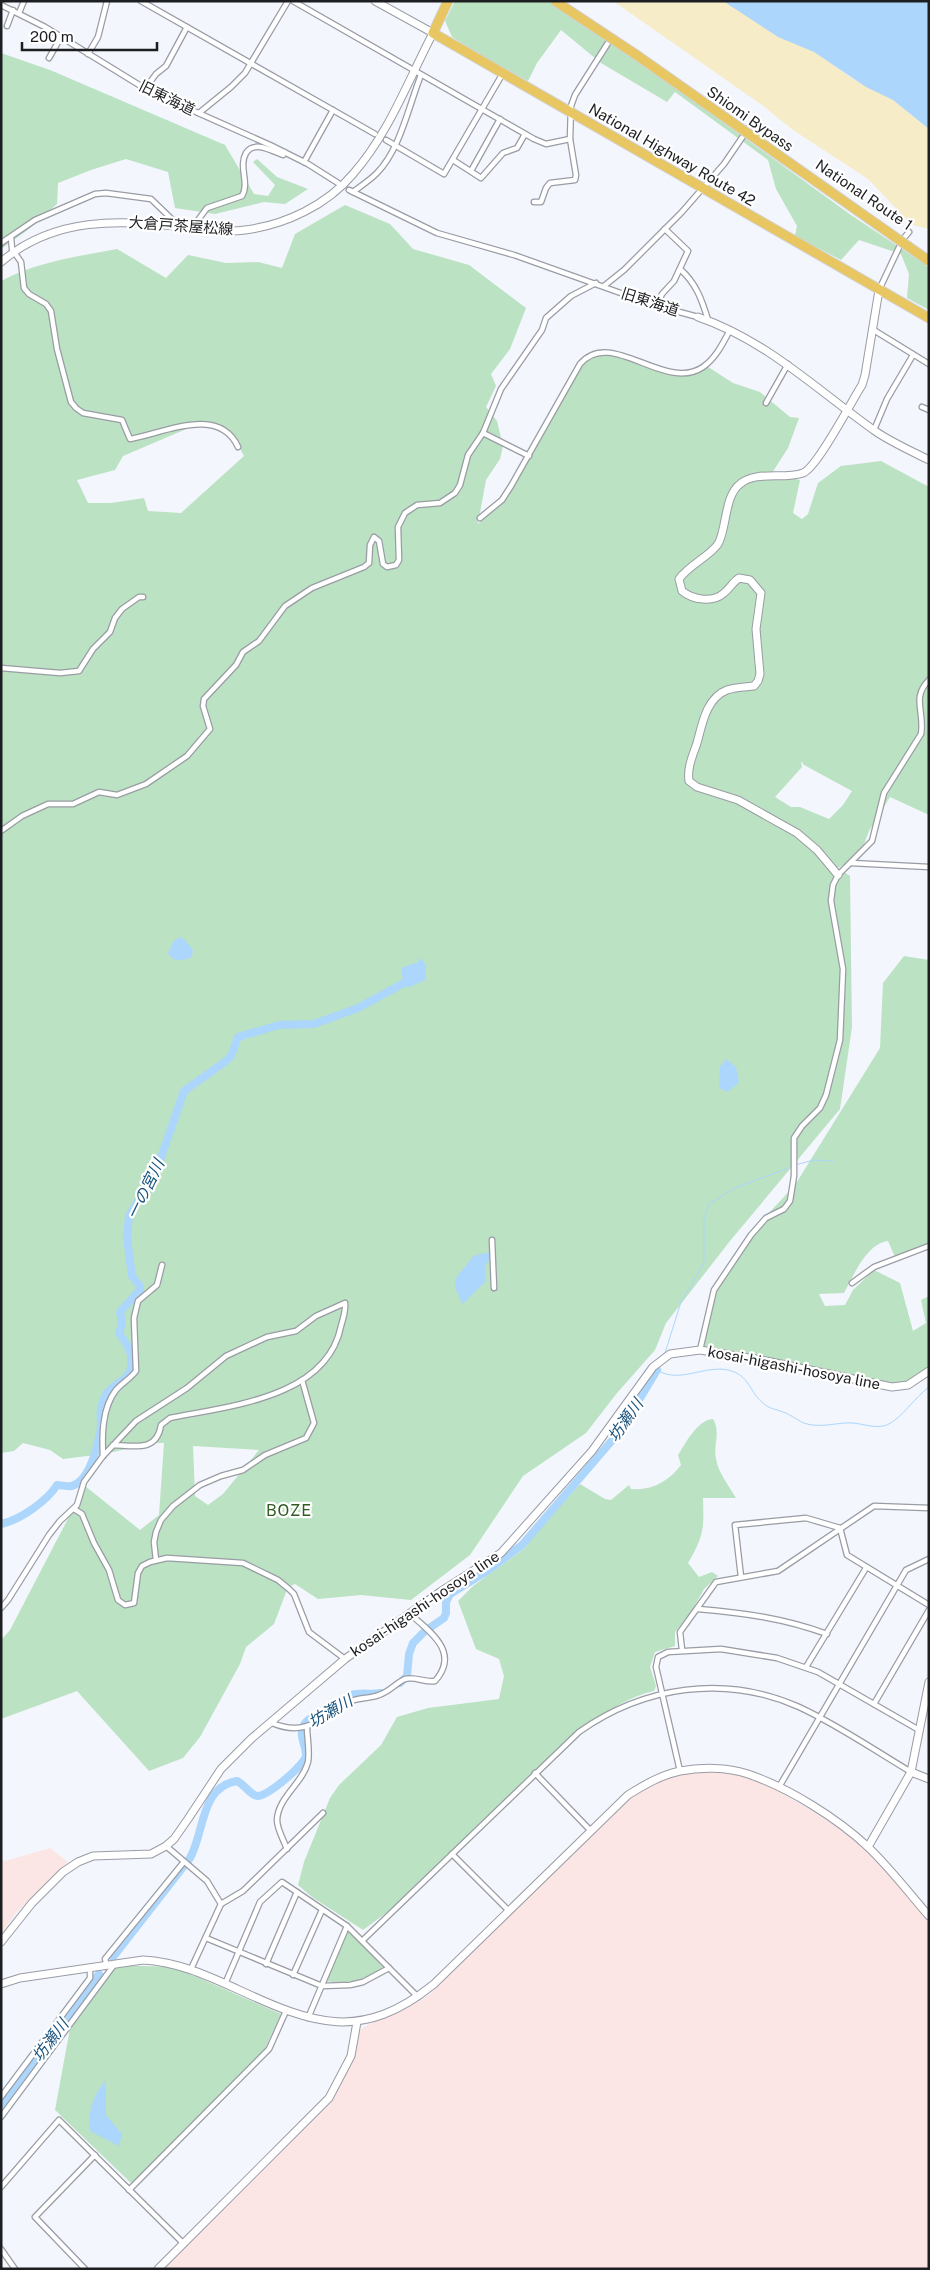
<svg xmlns="http://www.w3.org/2000/svg" width="930" height="2270" font-family="'Public Sans','Noto Sans JP',sans-serif">
<style>
.industrial{fill:#fce6e5}
.green{fill:#bbe2c2;fill-rule:evenodd}
.sand{fill:#f6ecc7}
.water{fill:#acd6fb}
.lines{fill:none;stroke-linecap:round;stroke-linejoin:round}
.stream{stroke:#acd6fb;stroke-width:1}
.river{stroke:#acd6fb;stroke-width:8}
.street-casing{stroke:#9a9ca5;stroke-width:7}
.secondary-casing{stroke:#9a9ca5;stroke-width:9}
.highway-casing{stroke:#d2d2d3;stroke-width:11}
.street{stroke:#fff;stroke-width:4.5}
.secondary{stroke:#fff;stroke-width:7}
.highway{stroke:#e8c661;stroke-width:9}
.rail{stroke:#3d3e41;stroke-width:1;stroke-dasharray:10 5;stroke-linecap:butt}
.highway-bridge-casing{stroke:#d2d2d3;stroke-width:11;stroke-linecap:butt}
.highway-bridge{stroke:#e8c661;stroke-width:9}
.labels{text-anchor:middle;stroke-width:4.5;stroke-linejoin:round;paint-order:stroke}
.street-label{font-size:15px;fill:#1d1e21;stroke:#fff}
.water-label{font-size:16px;font-style:italic;fill:#19537e;stroke:#fff}
.neighbourhood-label{font-size:16px;letter-spacing:1px;fill:#305c22;stroke:#fff}
</style>
<rect width="100%" height="100%" fill="#f3f6fd"/>
<g class="industrial">
<polygon points="715,1772 742,1775 771,1787 836,1825 877,1860 929,1922 929,2269 163,2269 329,2105 354,2059 358,2032 364,2027 421,2000 430,1994 622,1804 637,1793 652,1784 669,1777 685,1773"/>
<polygon points="50,1848 68,1862 17,1912 1,1934 1,1859 5,1861"/>
</g>
<g class="green">
<polygon points="455,1 549,1 615,44 851,215 929,267 929,310 907,298 909,274 901,254 859,240 841,260 795,236 797,226 776,189 768,160 675,92 667,102 601,63 561,30 537,63 528,81 476,53 452,37 445,21"/>
<polygon points="1,53 50,70 225,145 254,194 268,196 275,185 253,162 257,159 277,177 308,189 285,204 264,202 215,214 175,208 168,172 126,159 91,170 58,183 57,204 25,232 1,249"/>
<path d="M345,205L390,224L413,249L469,265L526,308L510,349L491,374L496,386L486,407L497,421L503,446L500,459L486,480L478,524L502,500L582,361L597,352L675,373L705,365L733,383L760,392L790,417L799,418L788,448L772,473L800,480L793,513L802,519L808,514L818,483L841,466L881,461L929,487V815L890,797L869,831L860,855L838,868L850,876L852,1027L840,1109L730,1241L666,1323L655,1350L617,1393L586,1433L523,1476L470,1555L411,1600L361,1595L318,1599L295,1584L288,1587L274,1624L246,1647L240,1664L200,1737L183,1758L149,1771L77,1691L1,1719V1640L10,1630L85,1486L140,1530L159,1515L164,1443H156L157,1439L153,1443L104,1454L63,1459L50,1450L23,1443L14,1451L1,1453V281C36,262 79,256 117,249L166,278L188,255L226,263L258,262L282,268L295,234ZM198,424L232,435L244,456L181,513L148,511L144,498L111,503H88L77,480L115,470L123,456ZM801,761L804,765L852,791L843,805L829,819L800,807H791L775,797L802,767ZM193,1446L259,1450L223,1494L208,1505L195,1496Z"/>
<path d="M904,956L929,960V1245L895,1257L888,1241C866,1244 854,1275 844,1293L819,1294L825,1306L845,1305L853,1290L874,1270L900,1283L913,1331L926,1323L921,1300L929,1296V1370L897,1387L702,1351L713,1298L756,1227L795,1185L880,1048L883,983Z"/>
<path d="M713,1419C721,1432 713,1445 716,1459C718,1472 729,1486 736,1498H703C704,1528 704,1536 688,1563L699,1577L712,1572L718,1576L704,1589L690,1614L675,1632V1646L655,1652L650,1667L656,1686L654,1691C606,1701 559,1752 524,1785C472,1835 422,1889 363,1930L312,1897L298,1885L304,1862L330,1798L339,1785L381,1745L397,1717L428,1708L499,1699L504,1676L499,1659L476,1649L458,1601L473,1586L525,1548L535,1533L580,1484L605,1499L611,1500L629,1485L631,1489C652,1491 669,1481 681,1465L678,1455C686,1443 697,1420 713,1419Z"/>
<path d="M348,1930L383,1967C367,1980 347,1985 326,1981Z"/>
<polygon points="114,1965 174,1967 281,2014 260,2059 133,2185 55,2110 71,2023"/>
</g>
<polygon class="sand" points="613,1 723,1 819,55 856,81 893,100 929,129 929,229 912,225 868,179 793,130 762,105"/>
<g class="water">
<polygon points="723,1 929,1 929,129 893,100 866,87 814,52 778,37"/>
<path d="M179,937L185,940L193,950L192,957C183,961 173,963 168,953L173,942Z"/>
<path d="M421,958C429,967 425,972 425,980L408,988L403,982L401,968L418,962Z"/>
<polygon points="726,1059 736,1067 739,1082 728,1092 719,1088 720,1067"/>
<path d="M490,1252L494,1255L485,1265V1282L463,1304C447,1276 458,1279 473,1256Z"/>
<path d="M106,2080V2115L122,2134L119,2146L90,2131C87,2113 94,2093 106,2080Z"/>
</g>
<g class="lines">
<g class="stream">
<polyline points="795,1165 814,1160 833,1161"/>
<polyline points="665,1353 681,1302 704,1263 704,1218 709,1204 735,1188 791,1167"/>
<path d="M660,1366L657,1370C679,1384 704,1365 728,1370C750,1375 749,1392 763,1403C769,1409 776,1409 783,1412C792,1415 799,1422 807,1424C823,1428 838,1422 853,1423C864,1424 876,1429 887,1425C902,1418 914,1398 929,1387"/>
</g>
<g class="river">
<path d="M1,1524C20,1520 47,1501 57,1485C62,1485 68,1487 72,1486C90,1480 97,1448 100,1433C103,1417 97,1414 105,1396C111,1384 129,1381 131,1368C134,1354 127,1344 119,1333L122,1324L120,1312L140,1290L139,1285L132,1276L127,1238L129,1216L157,1169L184,1091L226,1061L231,1056L238,1037L279,1025L314,1024L358,1008L404,983"/>
<polyline points="400,1683 407,1676 409,1654 413,1643 425,1631 444,1618 446,1613 446,1602 450,1594 487,1571 522,1545 621,1430 657,1370"/>
<path d="M113,1957L190,1858C205,1831 200,1787 237,1781C244,1784 251,1796 258,1796C269,1795 306,1764 306,1755C306,1744 298,1737 304,1725C310,1714 324,1716 334,1710C340,1707 345,1698 351,1695C360,1692 372,1695 381,1693"/>
<polyline points="1,2105 99,1974"/>
</g>
<defs>
<g id="street">
<polyline points="141,1 375,134"/>
<polyline points="293,1 534,139 546,144 570,139"/>
<polyline points="1,5 45,27 149,91 270,145 308,164 338,183"/>
<polyline points="19,13 24,1"/>
<polyline points="7,26 13,10"/>
<polyline points="88,54 98,37 107,1"/>
<polyline points="49,58 61,37"/>
<polyline points="145,89 156,74 166,66 187,27"/>
<polyline points="199,113 231,87 245,73 288,1"/>
<polyline points="386,140 444,174 503,73"/>
<polyline points="453,160 481,178 503,153 517,148 525,134"/>
<polyline points="304,162 333,110"/>
<polyline points="471,171 500,119"/>
<polyline points="349,190 437,233 514,255 657,306 698,317"/>
<path d="M353,192C361,186 370,180 377,173C400,150 409,105 421,75"/>
<polyline points="534,202 541,202 546,188 550,183 575,180 576,175 570,139 571,106 575,95 608,43"/>
<path d="M192,228L207,208L242,196C250,183 238,167 246,153C254,140 272,151 283,155L284,152"/>
<path d="M11,237L12,249L21,262L24,288L29,294L46,304L51,311L57,349L71,402L76,408L83,413L122,420L130,439C164,433 219,405 238,447"/>
<polyline points="1,243 35,220 95,194 106,193 151,199 179,226"/>
<path d="M680,269C696,283 702,300 708,320"/>
<polyline points="604,286 624,270 681,213 724,164 750,126"/>
<polyline points="879,290 903,239 909,232"/>
<polyline points="657,306 662,294 674,281 688,251 665,229"/>
<polyline points="872,329 929,364"/>
<polyline points="766,403 788,364"/>
<polyline points="922,407 929,410"/>
<polyline points="874,430 887,399 913,355"/>
<polyline points="483,433 529,456"/>
<path d="M480,518L502,500L511,486L580,364C611,327 665,393 703,367C716,358 723,343 730,330"/>
<polyline points="1,668 60,673 79,671 93,649 110,632 115,618 122,609 139,597 143,597"/>
<polyline points="1,831 22,816 48,804 73,804 99,792 117,795 146,784 187,756 210,729 203,706 204,699 236,665 243,652 259,641 285,606 312,588 364,567 369,563 370,545 374,537 379,541 383,564 387,567 396,565 399,560 398,527 405,513 417,505 440,503 455,493 460,485 468,455 483,433 501,389 542,330 546,318 571,296 596,283"/>
<polyline points="851,863 929,867"/>
<polyline points="492,1240 494,1288"/>
<polyline points="852,1283 874,1267 929,1246"/>
<path d="M700,1350L714,1290L751,1235L766,1218L784,1209L790,1201L794,1176V1138L802,1126L820,1108L826,1095L840,1040L843,969L831,901L833,885L838,875L872,841L884,793L921,734C925,712 911,698 929,680"/>
<path d="M103,1456C102,1435 102,1408 116,1390C122,1383 130,1379 136,1371L134,1318L138,1301L157,1285L162,1265"/>
<polyline points="74,1509 82,1514 94,1543 109,1570 118,1600 125,1605 134,1603 138,1573 142,1566 150,1562 167,1558 243,1563 278,1580 289,1589 294,1594 309,1632 345,1659"/>
<polyline points="840,1528 847,1555 929,1605"/>
<polyline points="156,1560 154,1542 156,1532 161,1520 173,1506 200,1485 221,1476 243,1470 265,1455 306,1438 314,1423 302,1380"/>
<polyline points="741,1577 735,1525 806,1518 840,1528"/>
<path d="M1,1608L8,1600L49,1535L60,1521L77,1505L84,1482L103,1456L136,1421L187,1388L226,1356L267,1337L296,1331L316,1316L345,1303C346,1310 343,1319 341,1326C327,1398 229,1406 170,1418L161,1425C157,1452 135,1446 113,1445"/>
<path d="M698,1609C744,1613 783,1618 827,1634"/>
<polyline points="682,1650 680,1632 716,1582 778,1571 874,1506 929,1508"/>
<polyline points="806,1667 866,1568"/>
<polyline points="874,1704 929,1610"/>
<path d="M272,1723C308,1738 321,1716 349,1702C359,1697 369,1699 379,1695C389,1692 396,1683 405,1679C415,1676 425,1683 435,1681C461,1652 429,1631 409,1613"/>
<polyline points="680,1771 656,1667 658,1657 668,1652 721,1649 777,1658 818,1672 919,1730"/>
<polyline points="535,1773 590,1830"/>
<polyline points="779,1787 906,1570 929,1559"/>
<polyline points="166,1846 207,1881 221,1904"/>
<path d="M287,1849C284,1841 277,1829 277,1820C278,1797 303,1783 308,1762C310,1751 307,1737 307,1727"/>
<polyline points="452,1854 509,1911"/>
<polyline points="206,1938 322,1986 350,1985 363,1982 389,1968"/>
<path d="M363,1940L579,1732C644,1686 725,1674 799,1707C838,1725 874,1750 911,1772"/>
<polyline points="266,1964 297,1892"/>
<polyline points="107,1966 105,1959 183,1863"/>
<polyline points="191,1969 221,1904 243,1891 323,1813"/>
<polyline points="293,1975 322,1910"/>
<polyline points="225,1984 260,1902 282,1882 347,1926 418,1997"/>
<polyline points="308,2018 347,1926"/>
<polyline points="1,2097 90,1978 90,1969"/>
<polyline points="1,2117 114,1965"/>
<polyline points="1,2187 59,2120 184,2244"/>
<polyline points="129,2190 269,2049 286,2011"/>
<polyline points="1,2249 15,2269"/>
<polyline points="85,2269 35,2217 95,2155"/>
</g>
<g id="secondary">
<path d="M1,262C55,216 119,220 184,227C204,229 226,233 245,230C285,225 327,205 353,174C389,133 408,81 433,33L375,1"/>
<path d="M698,317C766,340 817,390 875,431C891,442 911,451 929,460"/>
<path d="M838,875L817,850L797,833L738,800L697,787L689,781C687,767 693,755 697,743C702,725 706,698 727,690C735,687 746,687 754,686L758,681L760,674L756,629L761,593L750,580L739,578C733,582 730,588 724,593C713,603 693,600 682,591L679,579C689,565 710,556 718,544C727,529 724,496 740,484C756,470 784,480 803,473C817,468 851,402 862,385L865,375L879,290"/>
<polyline points="911,1772 929,1779"/>
<polyline points="868,1847 911,1772 929,1682"/>
<polyline points="1,1942 32,1903 63,1872 78,1862 93,1856 151,1854 166,1846 174,1839 188,1819 221,1769 251,1739 345,1659 443,1590 501,1553 592,1451 653,1367 670,1354 700,1350 761,1360 892,1387 908,1385 929,1371"/>
<path d="M1,1984L20,1978L143,1960C178,1962 206,1975 237,1989C314,2025 362,2042 434,1984L628,1795C644,1785 661,1775 680,1771C701,1767 727,1767 748,1774C789,1788 837,1818 868,1847C890,1868 909,1893 929,1916"/>
<polyline points="158,2269 329,2098 351,2056 357,2022"/>
</g>
<polyline id="highway" points="448,1 433,33 929,318"/>
</defs>
<use href="#street" class="street-casing"/>
<use href="#secondary" class="secondary-casing"/>
<use href="#highway" class="highway-casing"/>
<use href="#street" class="street"/>
<use href="#secondary" class="secondary"/>
<use href="#highway" class="highway"/>
<polyline class="rail" points="1,2266 3,2269"/>
<defs>
<polyline id="highway-bridge" points="555,1 635,54 929,261"/>
</defs>
<use href="#highway-bridge" class="highway-bridge-casing"/>
<use href="#highway-bridge" class="highway-bridge"/>
</g>
<g class="labels">
<g class="street-label">
<text transform="translate(167 98) rotate(26)" y="5">旧東海道</text>
<text transform="translate(750 119) rotate(35)" y="5">Shiomi Bypass</text>
<text transform="translate(672 155) rotate(30)" y="5">National Highway Route 42</text>
<text transform="translate(864 195) rotate(34)" y="5">National Route 1</text>
<text transform="translate(181 226) rotate(4)" y="5">大倉戸茶屋松線</text>
<text transform="translate(650 302) rotate(18)" y="5">旧東海道</text>
<text transform="translate(794 1368) rotate(11)" y="5">kosai-higashi-hosoya line</text>
<text transform="translate(425 1604) rotate(-34)" y="5">kosai-higashi-hosoya line</text>
</g>
<g class="water-label">
<text transform="translate(145 1189) rotate(-64)" y="6">一の宮川</text>
<text transform="translate(625 1420) rotate(-55)" y="6">坊瀬川</text>
<text transform="translate(330 1711) rotate(-30)" y="6">坊瀬川</text>
<text transform="translate(50 2040) rotate(-53)" y="6">坊瀬川</text>
</g>
<g class="neighbourhood-label">
<text x="289" y="1516">BOZE</text>
</g>
</g>
<rect width="930" height="2270" fill="none" stroke="#1d1e21" stroke-width="5"/>
<path d="M22 42v8h135v-8" fill="none" stroke="#1d1e21" stroke-width="2.5"/>
<text x="30" y="42" font-size="15" fill="#1d1e21" stroke="#ffffff" stroke-width="4" paint-order="stroke">200 m</text>
</svg>
